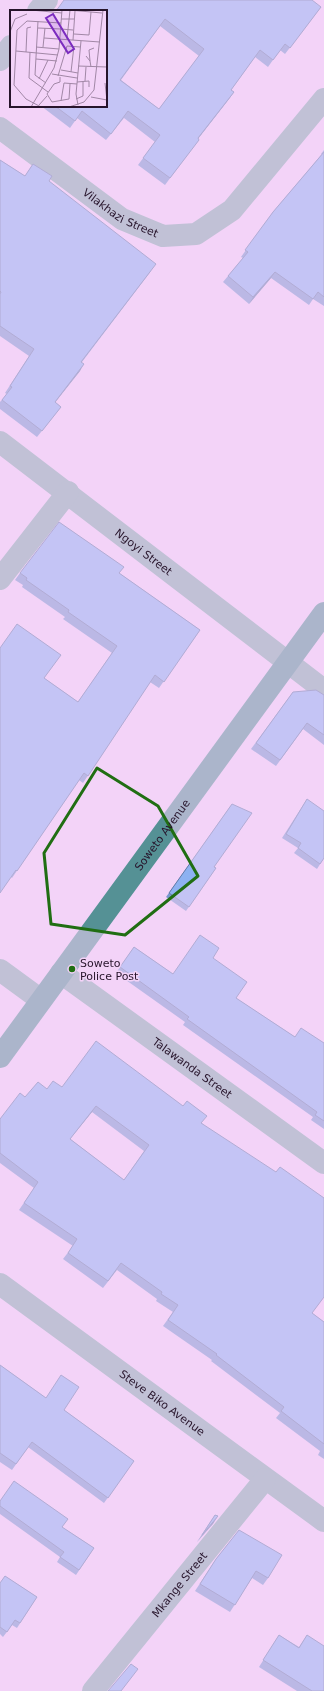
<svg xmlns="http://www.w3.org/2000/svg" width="324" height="1691" font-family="'DejaVu Sans',sans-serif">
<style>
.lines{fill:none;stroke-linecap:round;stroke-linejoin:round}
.street{stroke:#85abad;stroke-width:22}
.secondary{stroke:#559195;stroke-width:22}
.wall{fill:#7998cf;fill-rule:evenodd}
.shaded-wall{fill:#637ca9}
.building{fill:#8db1f1;stroke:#637ca9;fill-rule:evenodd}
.marked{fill:none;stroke:#206e13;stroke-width:3;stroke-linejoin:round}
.poi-dot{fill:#206e13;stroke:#f3d3f8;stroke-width:1.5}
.labels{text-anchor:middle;stroke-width:3;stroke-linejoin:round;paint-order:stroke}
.street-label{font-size:11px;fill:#27142b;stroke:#f3d3f8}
.poi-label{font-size:11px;fill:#27142b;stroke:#f3d3f8;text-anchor:start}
.inset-road{fill:none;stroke:#a187a6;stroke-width:1}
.view{fill:#7b2cbf;fill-opacity:0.15;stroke:#7b2cbf;stroke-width:2}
.inset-edge{fill:none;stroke:#27142b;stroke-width:2}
</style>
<rect width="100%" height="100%" fill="#f3d3f8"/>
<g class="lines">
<g class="street">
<polyline points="38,11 47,0"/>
<polyline points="0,60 11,46"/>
<path id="s1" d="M0,128L122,219L163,236L196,234L232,210L324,99"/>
<path id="s2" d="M0,442L324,690"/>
<polyline points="0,579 68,492"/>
<polyline points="0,970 41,1000"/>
<path id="s3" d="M61,973L324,1163"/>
<path id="s4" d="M0,1284L324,1521"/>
<path id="s5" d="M93,1691L265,1479"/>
</g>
<path class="secondary" id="s6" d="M0,1057L324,613"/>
</g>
<g class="wall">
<path d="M64,0L321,7L285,54L280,50L268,67L255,57L231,90L234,92L229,99L198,139L199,140L194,146L165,185L138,165L155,142L124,118L106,140L77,118L70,128L41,106H106ZM160,26L199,56L159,109L121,80Z"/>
<polygon points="324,150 324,306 313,299 309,305 271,278 249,304 223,282 243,258 241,257 273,212 322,154 321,154"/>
<polygon points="0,160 25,176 33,164 49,181 151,271 82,362 80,371 55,402 61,407 37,437 0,409 0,402 7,394 5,393 29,356 0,336"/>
<polygon points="20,573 119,573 200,630 159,688 150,682 83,783 79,780 12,878 11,877 44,678 78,702 112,653 63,619 65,617 22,587 23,585 15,580"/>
<polygon points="293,692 324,695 324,745 303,729 276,766 251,749"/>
<polygon points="307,799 324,858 317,869 294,853 298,848 282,838"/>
<polygon points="232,804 214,867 216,868 186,911 166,897"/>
<polygon points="134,947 173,974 213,958 236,998 295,1037 324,1043 324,1129 311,1120 313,1117 183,1025 185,1022 116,973"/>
<path d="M62,1087L202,1123L312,1313L324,1322V1459L318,1455L320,1451L276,1418L280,1413L211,1361L212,1360L163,1326L173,1312L156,1301L157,1299L117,1270L103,1288L63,1259L73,1246L19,1210L34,1188L0,1163V1119L25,1097L47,1089ZM92,1112L144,1151L124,1180L70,1139Z"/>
<polygon points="0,1365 46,1398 64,1410 134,1461 104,1503 28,1447 12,1470 0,1462"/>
<polygon points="0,1501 62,1527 94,1548 76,1575 57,1562 60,1557 0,1514"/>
<polygon points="215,1515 218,1516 197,1542 210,1522"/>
<polygon points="239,1530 268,1578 263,1585 252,1578 230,1612 195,1591 216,1559"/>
<polygon points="5,1576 37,1597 17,1628 12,1625 3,1637 0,1634 0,1583"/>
<polygon points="279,1635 299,1647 307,1635 324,1691 297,1691 259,1667"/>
</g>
<g class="shaded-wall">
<polygon points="234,92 229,99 193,145 198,138"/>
<polygon points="275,272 271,278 249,304 253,297"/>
<polygon points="84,364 80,371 50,409 55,402"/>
<polygon points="96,1106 92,1112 65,1145 70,1139"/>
<polygon points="218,1516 213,1524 197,1542 202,1535"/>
</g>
<g class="building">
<path d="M64,0H312L321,7L290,48L285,44L273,60L260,50L231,90L234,92L198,138L199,140L170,178L143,158L160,135L128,111L111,134L82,111L75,121L55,106H106V11H56ZM165,19L204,49L159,109L120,80Z"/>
<polygon points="324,152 324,297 318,292 313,299 275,272 253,297 228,276 248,252 245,250 273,212"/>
<polygon points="0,160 25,176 33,164 52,176 49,181 156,264 81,362 84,364 55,402 61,407 42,431 2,400 12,387 10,386 34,349 0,326 0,294 1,292 0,291"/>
<polygon points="59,522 124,567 119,573 200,630 164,682 155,675 88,776 84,773 17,871 16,870 0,893 0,648 17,624 61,655 44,678 78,702 117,646 68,612 69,610 26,580 27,578 20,573"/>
<polygon points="316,690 324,695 324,735 307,723 280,760 256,743 293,692"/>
<polygon points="307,799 324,811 324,858 320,864 298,848 301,843 286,834"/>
<polygon points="232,804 252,813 214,867 216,868 189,907 169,893"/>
<polygon points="200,935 219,948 213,958 247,982 236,998 295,1037 301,1028 324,1043 324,1121 315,1115 317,1112 187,1019 189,1017 120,967 134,947 173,974"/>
<path d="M96,1041L183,1106L187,1101L207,1116L201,1123L276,1172L280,1167L324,1198V1297L312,1313L324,1322V1444L281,1411L284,1407L216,1355L217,1354L168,1320L178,1305L161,1294L162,1292L121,1263L108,1281L68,1253L77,1239L24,1203L38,1182L0,1153V1119L20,1093L25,1097L38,1082L47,1089L53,1081L62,1087ZM96,1106L149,1145L124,1180L70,1139Z"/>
<polygon points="0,1365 46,1398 61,1375 79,1387 64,1410 134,1461 108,1498 32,1442 16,1464 0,1453"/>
<polygon points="14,1481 68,1519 62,1527 94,1548 79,1570 60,1557 64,1552 0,1506 0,1501"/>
<polygon points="215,1515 218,1516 202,1535"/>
<polygon points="239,1530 282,1555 268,1578 256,1571 235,1605 200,1584 216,1559"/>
<polygon points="5,1576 37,1597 20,1623 15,1620 7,1632 0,1627 0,1583"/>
<polygon points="279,1635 299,1648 307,1635 324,1646 324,1691 312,1691 263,1660"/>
<polygon points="131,1664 138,1669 121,1691 108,1691"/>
</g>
<path d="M0 0H324V1691H0ZM97,768L158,806L198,876L125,935L51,924L44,853Z" fill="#f3d3f8" fill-opacity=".55" fill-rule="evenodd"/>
<path class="marked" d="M97,768L158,806L198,876L125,935L51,924L44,853Z"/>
<circle class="poi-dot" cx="72" cy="969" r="4"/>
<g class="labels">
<g class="street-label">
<text dy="4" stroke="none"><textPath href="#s1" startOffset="148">Vilakhazi Street</textPath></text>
<text dy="4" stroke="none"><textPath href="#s2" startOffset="181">Ngoyi Street</textPath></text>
<text dy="4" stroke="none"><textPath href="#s6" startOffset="275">Soweto Avenue</textPath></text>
<text dy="4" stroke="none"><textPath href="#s3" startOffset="162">Talawanda Street</textPath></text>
<text dy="4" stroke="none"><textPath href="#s4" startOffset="201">Steve Biko Avenue</textPath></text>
<text dy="4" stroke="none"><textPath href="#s5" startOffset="137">Mkange Street</textPath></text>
</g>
<g class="poi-label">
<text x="80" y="967">Soweto<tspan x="80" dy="13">Police Post</tspan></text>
</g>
</g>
<g transform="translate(10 10)">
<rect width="97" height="97" fill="#f3d3f8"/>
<path class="inset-road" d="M21,0L52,3M59,0L92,3M51,9H64M28,11L25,65L36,73M28,18L51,19M51,19L63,20M0,22L5,9L17,4M64,24L79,25L81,2M34,28L90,32M57,29L60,0M63,30L65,1M26,37L49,39M33,37L35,18M6,41L48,45M16,42L17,18L21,17M20,42L19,68L38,82M76,46L80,51L81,57M26,49L47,51M80,51L79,40L84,38M68,56L97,57M51,60L68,63M61,62L64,36M42,64L67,68M48,66L57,36L70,37M50,67V72L44,74L37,84L42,92L59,89L60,74M29,69L38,50M75,71L76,57M67,72L79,71V77M54,73L67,74M95,73L97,91M81,87L97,90M66,89L73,86V72M51,91L54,73M29,95L37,86M68,95L66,84L71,31M21,97L44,58L49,39L52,0M31,97L16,89L4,75L7,20L17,11L51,13M59,97L74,92L84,80L93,0"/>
<path class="view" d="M43,4L64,39L58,43L36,8Z"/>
<rect width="97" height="97" class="inset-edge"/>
</g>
</svg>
